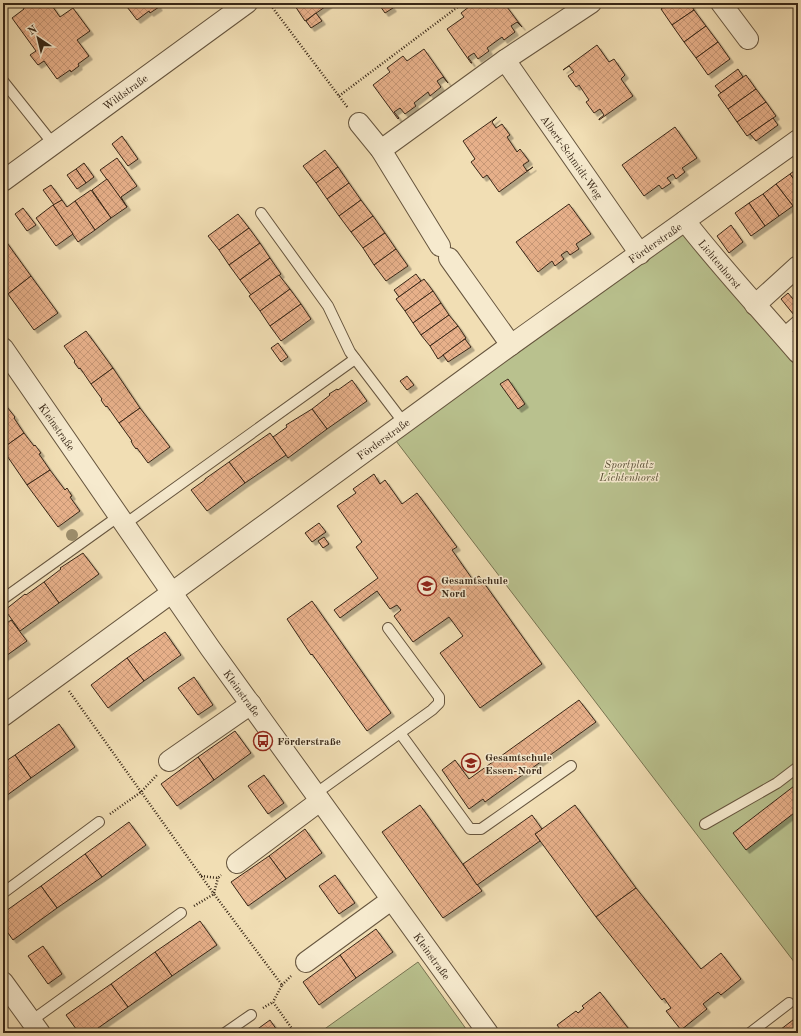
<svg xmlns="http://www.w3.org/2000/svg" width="801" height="1036" font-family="'Old Standard TT',serif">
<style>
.green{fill:#b9c18e;stroke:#787452}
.building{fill:url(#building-cross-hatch);stroke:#382717;filter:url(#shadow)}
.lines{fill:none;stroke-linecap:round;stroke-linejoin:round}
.lane-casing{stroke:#66553e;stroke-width:12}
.street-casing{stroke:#66553e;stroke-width:22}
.path{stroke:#382717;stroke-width:2.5;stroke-dasharray:1 2;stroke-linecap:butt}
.lane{stroke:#f6eace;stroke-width:10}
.street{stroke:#f6eace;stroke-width:20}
.tree{fill:#9d8f6e}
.labels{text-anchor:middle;stroke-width:3;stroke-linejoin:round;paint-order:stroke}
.street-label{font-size:11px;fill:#382717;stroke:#f6eace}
.park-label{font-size:11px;font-style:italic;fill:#584e35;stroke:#f6eace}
.poi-label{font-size:11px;font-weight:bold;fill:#382717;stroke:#f6eace;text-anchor:start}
</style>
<defs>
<pattern id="building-cross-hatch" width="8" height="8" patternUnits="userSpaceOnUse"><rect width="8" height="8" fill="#e7b08a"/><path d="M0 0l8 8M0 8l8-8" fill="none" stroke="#c79776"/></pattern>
<filter id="shadow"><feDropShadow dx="3.5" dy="3.5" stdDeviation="0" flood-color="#0004"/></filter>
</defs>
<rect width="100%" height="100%" fill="#f1deb4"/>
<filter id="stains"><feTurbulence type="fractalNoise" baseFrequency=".005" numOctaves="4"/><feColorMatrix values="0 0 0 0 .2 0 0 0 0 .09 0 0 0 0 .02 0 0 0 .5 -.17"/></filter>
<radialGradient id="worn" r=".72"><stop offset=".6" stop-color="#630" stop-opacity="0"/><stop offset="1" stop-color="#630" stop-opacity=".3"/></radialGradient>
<g class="green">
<polygon points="685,228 798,360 798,967 393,437"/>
<polygon points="418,962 469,1033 319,1033"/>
</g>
<g class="building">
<polygon points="28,3 50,3 60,17 73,8 90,31 77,40 89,56 78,64 79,66 71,72 70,70 57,79 44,61 38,65 30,55 36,51 12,18 24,9 23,7"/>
<polygon points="124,3 160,3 157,5 159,7 150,13 149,11 137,20"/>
<polygon points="293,3 329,3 329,4 305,21"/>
<polygon points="378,3 389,3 393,8 385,13"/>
<polygon points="474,3 479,3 480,6 484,3 504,3 522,27 517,22 511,26 515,32 504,40 502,37 487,48 489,51 478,59 474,53 468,57 472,63 471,63 447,29 464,17 461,13"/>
<polygon points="669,3 690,3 694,10 672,25 661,9"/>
<polygon points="694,10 706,26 684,42 672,25"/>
<polygon points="316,13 322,21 311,28 306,21"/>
<polygon points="706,26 718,42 696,58 684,42"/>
<polygon points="718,42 730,59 708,75 696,58"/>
<polygon points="597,45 609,62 614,59 625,75 621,79 633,96 599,120 599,119 604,115 600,109 594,113 586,102 589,100 579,85 576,87 568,76 574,72 569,66 563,70"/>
<polygon points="424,49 448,83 443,77 437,81 441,87 430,96 428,92 414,103 416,106 405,114 400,108 394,112 399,118 398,119 373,85 390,72 387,68 403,56 407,61"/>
<polygon points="738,69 743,77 721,93 715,86"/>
<polygon points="746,75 756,89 728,109 718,95"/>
<polygon points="756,89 766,102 737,122 728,109"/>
<polygon points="766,102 776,116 747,136 737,122"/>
<polygon points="497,117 492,122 496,128 502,124 510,135 507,137 517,152 520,149 529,161 523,165 527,171 533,167 499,192 487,175 483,178 471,162 475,159 463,141"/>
<polygon points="773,118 778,125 756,141 750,134"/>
<polygon points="675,127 697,158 682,168 685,172 676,179 673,174 667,178 671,183 662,189 659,185 644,196 622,165"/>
<polygon points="122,136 138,159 128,166 112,144"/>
<polygon points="325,150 338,167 316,183 303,166"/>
<polygon points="117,158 137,186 121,197 127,207 100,170"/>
<polygon points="84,163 94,177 86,183 76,169"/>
<polygon points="338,167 349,183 327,199 316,183"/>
<polygon points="798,168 798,185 790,174"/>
<polygon points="76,169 86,183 77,189 67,175"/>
<polygon points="790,174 798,185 798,202 793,206 776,184"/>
<polygon points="107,179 127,207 111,218 92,190"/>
<polygon points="349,183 361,200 339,216 327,199"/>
<polygon points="776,184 793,206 779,216 763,194"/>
<polygon points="51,185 62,200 54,205 43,190"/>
<polygon points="91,190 111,218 95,230 75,201"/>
<polygon points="763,194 779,216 765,226 749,203"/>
<polygon points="62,200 67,207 75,201 95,230 78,242 53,205"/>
<polygon points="361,200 373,216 351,232 339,216"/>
<polygon points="749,203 765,226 751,236 735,213"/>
<polygon points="569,204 591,234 576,244 579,249 570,255 567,251 561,255 564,259 555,266 552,261 538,272 516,242"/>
<polygon points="53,205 73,234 56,246 36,218"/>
<polygon points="23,208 36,225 27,231 15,214"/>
<polygon points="238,214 249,228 219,250 208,236"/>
<polygon points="373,216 385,233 363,248 351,232"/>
<polygon points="731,225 743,242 729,253 717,236"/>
<polygon points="249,228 260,243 229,265 219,250"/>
<polygon points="385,233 396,249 374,265 363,248"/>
<polygon points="5,240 31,276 8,294 3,287 3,242"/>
<polygon points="260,243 270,258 240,280 229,265"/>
<polygon points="396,249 408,266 386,281 374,265"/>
<polygon points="270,258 281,274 251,295 240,280"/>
<polygon points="416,274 421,281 399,297 394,290"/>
<polygon points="279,275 290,289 260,311 249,296"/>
<polygon points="31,276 58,313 34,330 8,294"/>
<polygon points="424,279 433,291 405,311 396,299"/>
<polygon points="290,289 301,304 270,326 260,311"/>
<polygon points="433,291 441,303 413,323 405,311"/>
<polygon points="788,293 798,305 798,312 794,315 781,299"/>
<polygon points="441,303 449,315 421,335 413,323"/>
<polygon points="301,304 311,319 281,341 270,326"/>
<polygon points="449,315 458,326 430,346 421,335"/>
<polygon points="458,326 466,338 438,359 430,346"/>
<polygon points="86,331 113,368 91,384 80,368 79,369 76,365 74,362 75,361 64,346"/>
<polygon points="465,339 471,347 448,362 443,355"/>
<polygon points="278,343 288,357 281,362 271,348"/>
<polygon points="113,368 140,408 119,423 107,406 106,407 103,403 101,400 102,399 91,384"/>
<polygon points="407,376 414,385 407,390 400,381"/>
<polygon points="508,379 525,404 518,409 500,384"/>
<polygon points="352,380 367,401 327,429 312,409 330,395 329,394 337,389 338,390"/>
<polygon points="3,402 15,417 14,418 24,433 3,448"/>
<polygon points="140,408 170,447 148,463 137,448 136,449 133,445 131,441 132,441 119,423"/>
<polygon points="312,409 327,429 288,458 273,437 287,427 286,425"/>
<polygon points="24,433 34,446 35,445 41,453 39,454 50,470 27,485 3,450 3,448"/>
<polygon points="270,433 286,455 245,483 229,462 247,449"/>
<polygon points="229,462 245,483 207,511 191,490 205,480 205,479"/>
<polygon points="50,470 65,490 67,488 72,496 70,497 80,511 58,527 27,485"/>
<polygon points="374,474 380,484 385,480 402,504 417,493 457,547 452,550 473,580 479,576 542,664 480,708 440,653 463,636 449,617 413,642 394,616 401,610 397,605 390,609 377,591 340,618 334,610 378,578 356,547 362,542 337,506 356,493 353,489"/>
<polygon points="319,523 326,532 312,542 305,533"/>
<polygon points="324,537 329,544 323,548 318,541"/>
<polygon points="83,553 99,574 59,603 44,582 61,569 60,568"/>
<polygon points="44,582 59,603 20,631 5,610 25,594 26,595"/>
<polygon points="312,601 391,713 367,731 312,654 311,655 287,619"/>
<polygon points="11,620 27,641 3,658 3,626"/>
<polygon points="165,632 181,655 144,681 127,658"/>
<polygon points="127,658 144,681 108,708 91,685"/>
<polygon points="194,677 213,705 198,715 178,688"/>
<polygon points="579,700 596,722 485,802 483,799 469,809 442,770 455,760 469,779"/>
<polygon points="59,724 75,747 31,778 15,755"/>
<polygon points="235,731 251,753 214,780 198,757"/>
<polygon points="15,755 31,778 3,798 3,763"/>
<polygon points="198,757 214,780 177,806 161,784"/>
<polygon points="264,775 284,803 268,814 248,786"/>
<polygon points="798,783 798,810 746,850 733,833"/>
<polygon points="420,805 482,891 443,918 382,832"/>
<polygon points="575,805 636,888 596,917 535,834"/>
<polygon points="532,815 542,829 535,834 540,841 477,885 463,864"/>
<polygon points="129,822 146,845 102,877 85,854"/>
<polygon points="305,829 322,853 286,879 269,856"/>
<polygon points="85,854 102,877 57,908 41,886"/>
<polygon points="269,856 286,879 248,906 231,882"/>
<polygon points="335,875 355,903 339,914 319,886"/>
<polygon points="41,886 57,908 13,940 3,926 3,913"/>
<polygon points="636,888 701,969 721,953 741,979 721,995 718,992 703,1004 707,1009 681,1030 666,1011 671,1008 664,998 662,1000 596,917"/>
<polygon points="200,921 217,945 172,976 155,952"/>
<polygon points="376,929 393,952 356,978 340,955"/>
<polygon points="43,946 62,974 48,984 28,956"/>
<polygon points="155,952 172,976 128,1007 111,984"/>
<polygon points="340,955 356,978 319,1005 303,982"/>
<polygon points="111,984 128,1007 91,1033 79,1033 66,1015"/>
<polygon points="600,992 632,1033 563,1033 557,1025 576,1011 578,1013 584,1008 582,1006"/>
<polygon points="798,1016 798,1033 776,1033"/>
<polygon points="270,1020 279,1033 252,1033"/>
</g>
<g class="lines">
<defs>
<g id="lane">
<polyline points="3,81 54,145"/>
<polyline points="261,213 328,306 350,352 404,423"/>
<polyline points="782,334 798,320"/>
<polyline points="125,524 355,359"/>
<polyline points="3,599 119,516"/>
<polyline points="400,733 470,829 481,829 571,766"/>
<polyline points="315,794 432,710 439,703 439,697 388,628"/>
<polyline points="705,824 777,783 798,767"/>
<polyline points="3,893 99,822"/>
<polyline points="31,1021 181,913"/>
<polyline points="225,1033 251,1015"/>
<polyline points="750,1033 789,1003"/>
</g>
<g id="street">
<polyline points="721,3 748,39"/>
<polyline points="505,60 591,3"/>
<polyline points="359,123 381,150 440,246"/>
<polyline points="381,150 505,60 640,254"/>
<polyline points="3,181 247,3"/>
<path d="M685,221C721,267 760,309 798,353"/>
<polyline points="449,258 511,345"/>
<polyline points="755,305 798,266"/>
<polyline points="3,348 210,648 488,1033"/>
<polyline points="3,716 511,345 798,140"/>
<polyline points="169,761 251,704"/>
<polyline points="237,863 320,801"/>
<polyline points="306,962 391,900"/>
<polyline points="3,982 40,1033"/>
</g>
</defs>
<use href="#lane" class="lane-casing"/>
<use href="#street" class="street-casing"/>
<g class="path">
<polyline points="269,3 348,108"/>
<polyline points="339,96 463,3"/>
<polyline points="69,691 214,894"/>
<polyline points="110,814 141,792 157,775"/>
<polyline points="201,876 218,878 221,875"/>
<polyline points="214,893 218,878"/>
<polyline points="194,906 214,894 282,985 273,1002"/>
<polyline points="282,985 291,976"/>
<polyline points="263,1008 273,1002 295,1033"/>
</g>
<use href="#lane" class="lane"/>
<use href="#street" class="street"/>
</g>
<circle class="tree" cx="72" cy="535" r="6"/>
<defs>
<symbol id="school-ring" viewBox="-11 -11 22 22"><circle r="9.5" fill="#f6eace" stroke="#8f2418" stroke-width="1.5"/><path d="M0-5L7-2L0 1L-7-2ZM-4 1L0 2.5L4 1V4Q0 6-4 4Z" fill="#8f2418"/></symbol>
<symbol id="bus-ring" viewBox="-11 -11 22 22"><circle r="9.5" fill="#f6eace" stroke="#8f2418" stroke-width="1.5"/><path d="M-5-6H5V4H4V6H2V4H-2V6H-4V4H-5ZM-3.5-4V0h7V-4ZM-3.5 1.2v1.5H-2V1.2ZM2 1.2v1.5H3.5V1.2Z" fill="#8f2418"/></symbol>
</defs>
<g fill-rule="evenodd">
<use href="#school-ring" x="416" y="575" width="22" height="22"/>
<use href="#bus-ring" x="252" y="730" width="22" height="22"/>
<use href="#school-ring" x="460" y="752" width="22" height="22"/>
</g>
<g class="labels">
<g class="street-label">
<text transform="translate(125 92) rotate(-36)" y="4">Wildstraße</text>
<text transform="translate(572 157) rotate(55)" y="4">Albert-Schmidt-Weg</text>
<text transform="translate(655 243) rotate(-35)" y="4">Förderstraße</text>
<text transform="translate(720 264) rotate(50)" y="4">Lichtenhorst</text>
<text transform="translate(57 427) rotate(55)" y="4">Kleinstraße</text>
<text transform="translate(383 439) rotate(-36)" y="4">Förderstraße</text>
<text transform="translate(242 693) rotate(54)" y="4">Kleinstraße</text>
<text transform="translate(432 956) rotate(54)" y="4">Kleinstraße</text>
</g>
<g class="park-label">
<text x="629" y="468">Sportplatz<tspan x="629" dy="13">Lichtenhorst</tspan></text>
</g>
<g class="poi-label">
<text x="441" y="584">Gesamtschule<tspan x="441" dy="13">Nord</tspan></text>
<text x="277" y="745">Förderstraße</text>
<text x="485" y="761">Gesamtschule<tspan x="485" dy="13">Essen-Nord</tspan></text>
</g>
</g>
<rect width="801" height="1036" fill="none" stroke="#f1deb4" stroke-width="16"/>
<rect x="4" y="4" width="793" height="1028" fill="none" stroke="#382717" stroke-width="2"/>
<rect x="8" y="8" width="785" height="1020" fill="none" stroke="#382717"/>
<g transform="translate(38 38) rotate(325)" stroke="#f6eace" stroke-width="3" paint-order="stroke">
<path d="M0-3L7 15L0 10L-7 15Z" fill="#382717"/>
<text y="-6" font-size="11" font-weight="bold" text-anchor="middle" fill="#382717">N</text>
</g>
<rect width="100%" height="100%" filter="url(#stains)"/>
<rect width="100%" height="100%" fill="url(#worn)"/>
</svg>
